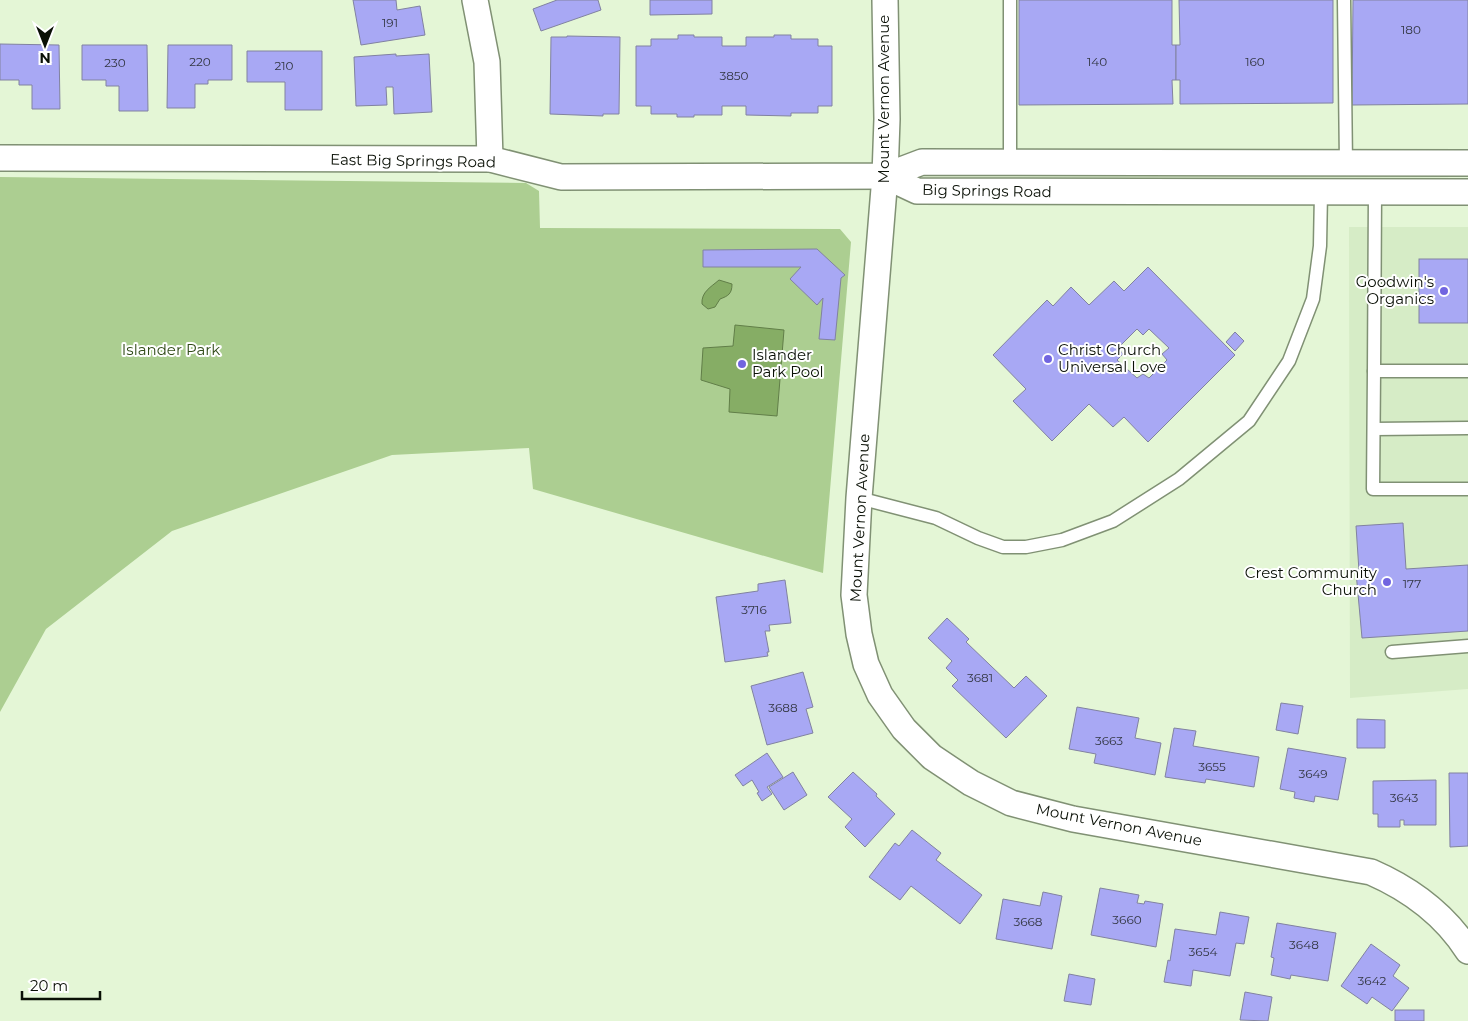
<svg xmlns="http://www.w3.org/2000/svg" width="1468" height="1021" font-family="Montserrat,sans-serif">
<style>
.built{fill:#d6ecc6}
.green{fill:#acce91}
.water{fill:#86ad65;stroke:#617e48}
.building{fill:#a8a8f4;stroke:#8182a0;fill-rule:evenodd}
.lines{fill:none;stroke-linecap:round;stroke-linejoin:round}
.service-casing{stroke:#809174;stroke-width:15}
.minor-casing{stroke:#809174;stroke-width:28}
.service{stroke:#fff;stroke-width:12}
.minor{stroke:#fff;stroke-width:25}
.poi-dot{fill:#7165e0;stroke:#fff;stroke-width:2}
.labels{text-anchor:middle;stroke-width:4;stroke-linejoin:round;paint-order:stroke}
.number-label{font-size:12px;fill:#323642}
.street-label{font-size:15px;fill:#0a1006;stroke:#fff}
.poi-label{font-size:15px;fill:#0a1006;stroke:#fff;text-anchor:end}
.park-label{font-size:15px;fill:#324c19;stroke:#fff}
</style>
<rect width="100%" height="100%" fill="#e4f6d6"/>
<polygon class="built" points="1349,227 1468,227 1468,689 1350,698"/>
<polygon class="green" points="0,177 526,183 539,191 540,228 840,229 851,242 823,573 533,489 529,448 392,455 172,531 46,629 0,712"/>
<g class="water">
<path d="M719,280L732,284C732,294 728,296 720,299L715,307L708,309L702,304C701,292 711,287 719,280Z"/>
<polygon points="735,325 784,330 777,416 729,412 730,389 701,380 703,348 733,346"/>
</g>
<g class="building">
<polygon points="353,0 396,0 397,10 420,6 425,35 361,45"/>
<polygon points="557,0 598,0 601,10 541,31 533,9"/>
<polygon points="650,0 712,0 712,14 650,15"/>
<polygon points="1019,0 1172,0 1172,45 1176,45 1176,80 1172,80 1173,104 1019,105"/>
<polygon points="1179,0 1333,0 1333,103 1180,104 1180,80 1176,80 1176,45 1180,45"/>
<polygon points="1353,0 1468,0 1468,104 1352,105"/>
<polygon points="678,35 694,35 694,37 722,37 722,46 746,46 746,37 774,37 774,35 791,35 791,39 818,39 818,46 832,46 832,106 818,106 818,113 791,113 791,116 746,115 746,106 722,106 722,115 694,115 694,117 677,117 677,114 651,114 651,106 636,106 636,46 651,46 651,39 678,39"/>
<polygon points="567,36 620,37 619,114 603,114 603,116 550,114 551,37 567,37"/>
<polygon points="0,44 59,45 60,109 32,109 32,85 19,85 19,80 0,80"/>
<polygon points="82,45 147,45 148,111 119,111 119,86 106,86 106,80 82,80"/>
<polygon points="168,45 232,45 232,80 208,80 208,84 195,84 195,108 167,108"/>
<polygon points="247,51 322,51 322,110 285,110 285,82 247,82"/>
<polygon points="396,54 396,56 429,54 432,112 394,114 393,87 386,87 387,105 356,106 354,57"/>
<polygon points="817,249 845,275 841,278 835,340 819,339 823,298 817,305 790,279 801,267 703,267 703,250"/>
<rect x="1419" y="259" width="49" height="64"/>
<path d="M1148,267L1235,355L1148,442L1124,417L1113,427L1089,404L1052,441L1013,401L1026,389L993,355L1047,300L1053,306L1071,287L1089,305L1114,281L1124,291ZM1137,329L1143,335L1149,329L1169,348L1162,354L1167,360L1149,378L1143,374L1137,378L1117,360L1123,354L1118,348Z"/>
<polygon points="1235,332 1244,341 1235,351 1226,342"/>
<polygon points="1403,523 1406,569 1468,565 1468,631 1362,638 1356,572 1359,571 1356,526"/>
<polygon points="785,580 791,623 769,625 770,631 765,631 769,652 767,652 768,656 725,662 716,597 758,591 758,584"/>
<polygon points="947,618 969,639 966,642 1014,688 1026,676 1047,696 1006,738 952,686 958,680 946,668 952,661 928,638"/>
<polygon points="803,672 813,707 806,709 813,733 767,745 751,686"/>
<polygon points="1281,703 1303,706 1298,734 1276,730"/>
<polygon points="1077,707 1139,718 1135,738 1161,743 1155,775 1094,763 1096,754 1069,749"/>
<polygon points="1357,719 1385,720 1385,748 1357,748"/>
<polygon points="1174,728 1196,731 1193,746 1259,757 1254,787 1206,779 1205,783 1165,777"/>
<polygon points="1288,748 1346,758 1338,800 1315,796 1314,802 1294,798 1295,792 1280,789"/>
<polygon points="767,753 783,777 767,787 772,794 762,801 757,793 759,792 752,780 743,786 735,775"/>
<polygon points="793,772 807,795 784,810 769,787"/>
<polygon points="853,772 877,794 876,796 895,814 865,847 845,827 852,819 828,797"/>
<polygon points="1449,773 1468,773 1468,846 1450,847"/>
<polygon points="1436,780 1436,825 1404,825 1404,820 1400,820 1400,827 1378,827 1378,814 1373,814 1373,781"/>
<polygon points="912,830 941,853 936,860 982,895 960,924 911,886 900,900 869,877 895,843 899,846"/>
<polygon points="1100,888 1139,895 1137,903 1144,904 1145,901 1163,904 1156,947 1091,935"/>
<polygon points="1043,892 1062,896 1052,949 996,939 1003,899 1040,906"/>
<polygon points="1220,912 1249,917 1244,944 1236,943 1230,976 1193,970 1191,986 1164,982 1168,960 1170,961 1175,929 1216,935"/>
<polygon points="1277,923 1336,933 1328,981 1291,975 1290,979 1271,975 1274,958 1271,957"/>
<polygon points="1371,944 1400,965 1393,976 1409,988 1392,1011 1372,997 1367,1004 1341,986"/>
<polygon points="1069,974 1095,979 1091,1005 1064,1001"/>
<polygon points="1245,992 1272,997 1268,1021 1240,1020"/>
<rect x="1395" y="1010" width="29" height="11"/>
</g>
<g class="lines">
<defs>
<g id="service">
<polyline points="1010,0 1010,163"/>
<polyline points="1344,0 1346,164"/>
<polyline points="1375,192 1374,371 1468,371"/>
<polyline points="1374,371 1373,489 1468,489"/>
<polyline points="1374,429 1468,428"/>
<polyline points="859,498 936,518 978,538 1003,547 1026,547 1062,540 1113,521 1179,479 1249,421 1289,361 1313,299 1320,246 1321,192"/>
<polyline points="1392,652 1468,646"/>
</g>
<g id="minor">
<polyline points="475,0 487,62 490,159"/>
<path d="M885,0L887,119L885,176L859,498L854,595L859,634L866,664L880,695L904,729L932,757L971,783L1011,803L1073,819L1371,872C1410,889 1445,915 1468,951"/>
<polyline points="0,158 490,159 561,177 885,176 922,162 1468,163"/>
<polyline points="885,176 917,191 1468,192"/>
</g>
</defs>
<use href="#service" class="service-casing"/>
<use href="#minor" class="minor-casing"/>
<use href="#service" class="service"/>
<use href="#minor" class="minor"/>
</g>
<g class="poi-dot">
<circle cx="1444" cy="291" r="5"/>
<circle cx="1048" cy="359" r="5"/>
<circle cx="742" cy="364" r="5"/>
<circle cx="1387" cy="582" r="5"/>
</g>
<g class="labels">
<g class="number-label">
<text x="390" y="27">191</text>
<text x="1411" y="34">180</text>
<text x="200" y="66">220</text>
<text x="1097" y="66">140</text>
<text x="1255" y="66">160</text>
<text x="115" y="67">230</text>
<text x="284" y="70">210</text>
<text x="734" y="80">3850</text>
<text x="1412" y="588">177</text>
<text x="754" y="614">3716</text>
<text x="980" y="682">3681</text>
<text x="783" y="712">3688</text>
<text x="1109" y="745">3663</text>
<text x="1212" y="771">3655</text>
<text x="1313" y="778">3649</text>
<text x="1404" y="802">3643</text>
<text x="1127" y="924">3660</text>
<text x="1028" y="926">3668</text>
<text x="1304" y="949">3648</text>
<text x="1203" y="956">3654</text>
<text x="1372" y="985">3642</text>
</g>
<g class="street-label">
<text transform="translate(884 99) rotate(-90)" y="5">Mount Vernon Avenue</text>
<text transform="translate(413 161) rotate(1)" y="5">East Big Springs Road</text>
<text transform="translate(987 191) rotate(1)" y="5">Big Springs Road</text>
<text transform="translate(860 518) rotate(-87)" y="5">Mount Vernon Avenue</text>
<text transform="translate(1119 825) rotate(11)" y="5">Mount Vernon Avenue</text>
</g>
<g class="poi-label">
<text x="1434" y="287">Goodwin's<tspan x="1434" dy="17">Organics</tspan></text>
<text x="1058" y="355" text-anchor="start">Christ Church<tspan x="1058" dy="17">Universal Love</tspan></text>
<text x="752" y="360" text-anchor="start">Islander<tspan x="752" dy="17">Park Pool</tspan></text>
<text x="1377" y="578">Crest Community<tspan x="1377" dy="17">Church</tspan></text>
</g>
<g class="park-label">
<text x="171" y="355">Islander Park</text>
</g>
</g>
<g transform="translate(45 45) rotate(180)" stroke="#ffffff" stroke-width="4" paint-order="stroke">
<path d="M0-4L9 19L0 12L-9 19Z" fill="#0a1006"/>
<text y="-8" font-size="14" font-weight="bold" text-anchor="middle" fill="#0a1006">N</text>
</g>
<path d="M22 991v8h78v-8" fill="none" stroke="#0a1006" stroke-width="2.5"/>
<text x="30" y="991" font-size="15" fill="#0a1006" stroke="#ffffff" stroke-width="4" paint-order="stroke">20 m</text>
</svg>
